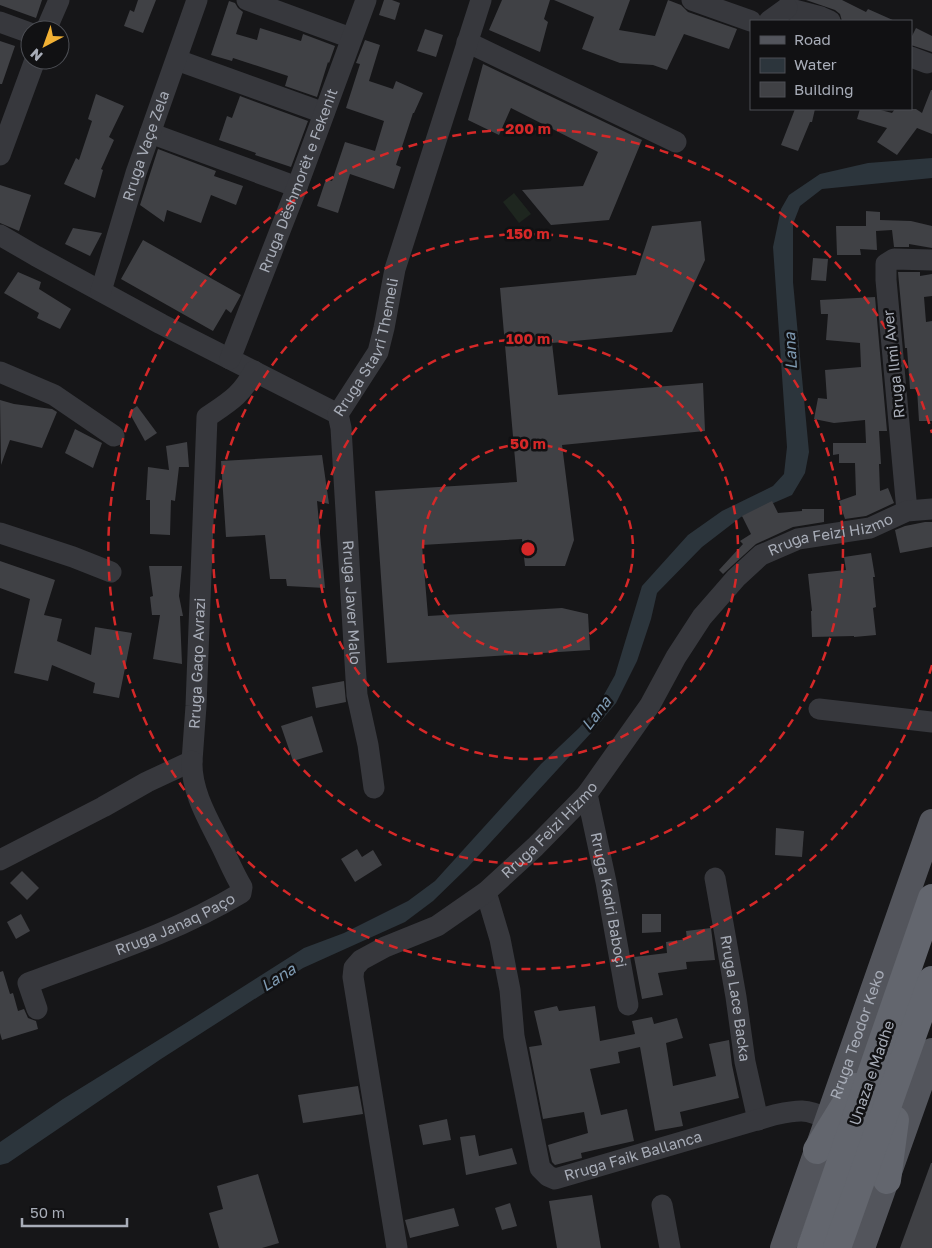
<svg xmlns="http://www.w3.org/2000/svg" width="932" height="1248" font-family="'Golos Text',sans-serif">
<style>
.green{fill:#1e261f}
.water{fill:#2c353c}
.building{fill:#404145}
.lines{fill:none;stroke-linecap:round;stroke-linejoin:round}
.minor{stroke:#37383d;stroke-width:21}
.major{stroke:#53555c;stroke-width:26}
.highway{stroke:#63666e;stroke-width:28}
.ring{fill:none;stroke:#d62828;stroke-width:2.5;stroke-dasharray:9 6}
.labels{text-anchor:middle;stroke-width:5;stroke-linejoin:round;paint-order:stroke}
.street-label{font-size:15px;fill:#a8adb8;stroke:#111113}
.water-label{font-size:16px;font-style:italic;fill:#7f9bb3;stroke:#111113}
.centre{fill:#d62828;stroke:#111113;stroke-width:2.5}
.ring-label{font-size:15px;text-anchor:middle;font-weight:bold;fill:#d62828;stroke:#111113;stroke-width:5;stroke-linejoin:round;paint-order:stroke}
</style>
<rect width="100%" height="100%" fill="#161618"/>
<polygon class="green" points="514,193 531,214 519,223 503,202"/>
<polygon class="water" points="932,158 932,178 822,189 800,206 793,224 793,282 809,452 805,473 792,495 741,517 702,547 657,593 651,619 637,661 616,703 591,733 468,867 433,901 405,922 303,968 161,1059 8,1163 0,1165 0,1142 63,1099 186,1023 304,948 344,933 408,901 435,881 541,764 579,728 596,709 615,675 642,586 688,535 722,511 773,486 784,474 787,447 773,247 781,209 789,195 820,174 868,163"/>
<g class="building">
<polygon points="0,0 42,0 36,18 0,5"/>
<polygon points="138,0 156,0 143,33 124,26 130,10 134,12"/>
<polygon points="384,0 392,0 400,3 395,20 379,15"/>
<polygon points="502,0 550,0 544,19 548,22 540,52 489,30"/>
<polygon points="554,0 630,0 619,30 655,36 668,0 681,5 688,12 737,29 729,49 684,34 667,70 653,65 620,63 582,49 594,17"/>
<polygon points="806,0 842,0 866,12 868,9 895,21 842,21 840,14 835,10"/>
<polygon points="229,1 235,3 238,8 243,12 236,34 257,40 260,28 301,41 303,34 335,46 329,63 328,62 317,97 285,86 288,76 233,58 232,61 211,55"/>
<polygon points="916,28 932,36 932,52 911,45 911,38"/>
<polygon points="425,29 443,35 436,57 417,51"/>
<polygon points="365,40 380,45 369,81 393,89 396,81 423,93 414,113 413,113 396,165 401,167 394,189 350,174 338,213 317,206 326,179 332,181 345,142 375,151 384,121 346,108 360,64 356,63"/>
<polygon points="0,41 15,46 2,84 0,84"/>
<polygon points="483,64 642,140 609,220 551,225 522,190 583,186 598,152 511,108 499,135 468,120"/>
<polygon points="931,90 932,90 932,134 917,128 897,155 877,142 887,128 857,119 860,109 877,109 892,113 895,109 916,109 922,113"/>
<polygon points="96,94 124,106 109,137 114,140 101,169 103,170 95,198 64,184 76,158 79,160 92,121 88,119"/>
<polygon points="240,96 308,121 291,167 255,155 256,153 219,140 227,116 232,118"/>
<polygon points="795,109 815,109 812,122 810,122 798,151 781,145"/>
<polygon points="158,149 216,171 214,176 243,186 236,205 211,195 201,223 167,210 164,222 140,205"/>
<polygon points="0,185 31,195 19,231 0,223"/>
<polygon points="866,211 880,212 880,220 911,221 932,226 932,248 909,244 909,247 894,247 892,230 876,231 877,250 860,249 861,255 837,255 836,226 866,226"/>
<polygon points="701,221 705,260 672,332 552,343 558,395 703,383 705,431 562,445 574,540 565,566 525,566 522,539 422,545 428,616 562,608 588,614 590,650 387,663 375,491 517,482 500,288 636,275 652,226"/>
<polygon points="73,228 102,233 90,256 65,244"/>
<polygon points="143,240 241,295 231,313 226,309 213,331 121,279"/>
<polygon points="813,258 828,259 826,281 811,280"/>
<polygon points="18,272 41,282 39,289 71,309 60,329 37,318 39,313 4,293"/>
<polygon points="898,272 920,272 920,276 932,274 932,296 924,297 926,322 932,321 932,421 919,421 917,389 910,389 907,348 905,348"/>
<polygon points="875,297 887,431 879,431 881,464 879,464 880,491 888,488 894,503 866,516 845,519 839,501 856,495 855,463 839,463 839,454 833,455 833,443 866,443 865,420 834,423 814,419 818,398 827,399 825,370 861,367 860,343 826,340 828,314 821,314 820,300"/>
<polygon points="0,400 14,404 52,409 57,412 42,448 10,440 1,465"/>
<polygon points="137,406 157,433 145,441 129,412"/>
<polygon points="75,429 102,443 93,468 65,453"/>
<polygon points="187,442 189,467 179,467 175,501 171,500 170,535 150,534 150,500 146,500 148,467 169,470 166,446"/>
<polygon points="322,455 329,504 317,501 325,588 287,586 286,579 270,579 265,535 226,537 221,461"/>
<polygon points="772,501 778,513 802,511 802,509 824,509 824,522 793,527 756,544 723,574 719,570 743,544 740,541 751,534 742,516"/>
<polygon points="925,522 932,522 932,547 900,553 895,530 905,526"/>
<polygon points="871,553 875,577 873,577 876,607 873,608 876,635 854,637 854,636 812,637 811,611 812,611 808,574 846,570 844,557"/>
<polygon points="0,561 55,580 44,615 62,619 57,641 91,655 95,627 132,633 119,698 93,693 95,683 52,665 48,681 14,673 30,599 0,588"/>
<polygon points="149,566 182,566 179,596 183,616 180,616 182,664 153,659 160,615 152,615 150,597 153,596"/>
<polygon points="344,681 346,702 316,708 312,687"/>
<polygon points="312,716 323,752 293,761 281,726"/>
<polygon points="776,828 804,831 802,857 775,855"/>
<polygon points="357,849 362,857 373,850 382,865 355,882 341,859"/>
<polygon points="22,871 39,888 27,900 10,883"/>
<polygon points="21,914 30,931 16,939 7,922"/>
<polygon points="642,914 661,914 661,932 642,933"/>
<polygon points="711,928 715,960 686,962 687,969 658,973 663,995 642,999 634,957 667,953 666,942 687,939 686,931"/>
<polygon points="3,971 10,994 13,993 18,1011 24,1009 28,1018 36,1021 38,1029 2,1040 0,1033 0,972"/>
<polygon points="557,1006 559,1011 595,1006 600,1041 635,1034 632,1021 652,1017 654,1024 677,1018 683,1038 666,1043 673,1086 716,1076 709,1044 729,1040 732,1065 739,1098 680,1112 683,1126 655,1131 640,1047 618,1052 620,1063 590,1069 601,1115 627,1109 634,1141 581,1153 582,1158 555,1165 552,1162 548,1145 588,1133 584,1112 543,1119 529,1047 542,1045 534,1011"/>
<polygon points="358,1086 363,1114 303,1123 298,1095"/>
<polygon points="447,1119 451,1140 423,1145 419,1125"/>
<polygon points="475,1135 479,1156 512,1148 517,1164 466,1175 460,1137"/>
<polygon points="931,1163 932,1163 932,1248 900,1248"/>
<polygon points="258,1174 279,1243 262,1248 219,1248 209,1213 223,1209 217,1186"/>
<polygon points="592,1195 601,1248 557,1248 549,1201"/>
<polygon points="510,1203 517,1226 502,1230 495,1208"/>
<polygon points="454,1208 459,1226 410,1238 405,1220"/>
</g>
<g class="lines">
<g class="minor">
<polyline points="247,0 351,38"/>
<polyline points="692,0 751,21"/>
<polyline points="787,8 821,17 830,21"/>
<polyline points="769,21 787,8"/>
<polyline points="0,22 30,33"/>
<polyline points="46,30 59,0"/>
<polyline points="467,42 676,142"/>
<polyline points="911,57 927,63"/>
<polyline points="177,60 324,113"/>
<polyline points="150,133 297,187"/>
<polyline points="0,155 35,60"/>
<polyline points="0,235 36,256 161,324 338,414"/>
<path id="s1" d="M101,291L136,173L197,0"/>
<path id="s2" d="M230,359L297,187L366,0"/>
<polyline points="0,372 54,395 114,436"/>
<path id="s3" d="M338,414L378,352L384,328L395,269L481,0"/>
<path id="s4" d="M338,414L341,428L357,695L368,745L374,788"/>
<polyline points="907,511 886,280 886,264 894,259 932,260"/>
<polyline points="0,533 73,557 111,572"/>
<polyline points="819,709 932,722"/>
<path id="s5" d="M587,794L606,882L628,1005"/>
<path id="s6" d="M0,860L103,807L147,782L192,761L196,706L207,417C229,402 242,395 254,371"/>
<path id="s7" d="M715,878L736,997L745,1062L758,1120"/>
<path id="s8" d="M486,892L500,939L510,990L514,1036L540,1168L548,1176L555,1179L774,1115C798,1110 805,1108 828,1119"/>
<path id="s9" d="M37,1009L28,983C100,956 175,933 241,893L242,887C234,874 228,859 221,845C208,819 191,791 192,761"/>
<polyline points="662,1205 670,1248"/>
<path id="s10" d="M397,1248L353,977L354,968L361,960L385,947L437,926L486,892L535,847L587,794L650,705L676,657L702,617L736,578L761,555L798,539L870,528L907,511L932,509"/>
</g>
<g class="major">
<path id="s11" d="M783,1248L932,822"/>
<polyline points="862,1248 932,1051"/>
</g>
<g class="highway">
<polyline points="817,1150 856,1087"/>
<polyline points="887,1180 895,1120"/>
<polyline points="811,1248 932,898"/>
<polyline points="837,1248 932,980"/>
</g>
</g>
<g class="ring">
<circle cx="528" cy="549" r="105"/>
<circle cx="528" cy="549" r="210"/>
<circle cx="528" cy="549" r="315"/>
<path d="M932 665A420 420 0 1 1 932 433"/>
</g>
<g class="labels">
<g class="street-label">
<text dy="5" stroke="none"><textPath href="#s1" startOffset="152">Rruga Vaçe Zela</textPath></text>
<text dy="5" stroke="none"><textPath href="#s2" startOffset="191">Rruga Dëshmorët e Fekenit</textPath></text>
<text dy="5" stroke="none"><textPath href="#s3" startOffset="74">Rruga Stavri Themeli</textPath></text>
<text transform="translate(894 364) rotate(-96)" y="5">Rruga Ilmi Aver</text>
<text dy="5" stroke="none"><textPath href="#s10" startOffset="948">Rruga Feizi Hizmo</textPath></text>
<text dy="5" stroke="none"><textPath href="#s4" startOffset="189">Rruga Javer Malo</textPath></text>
<text dy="5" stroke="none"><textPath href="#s6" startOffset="314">Rruga Gaqo Avrazi</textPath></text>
<text dy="5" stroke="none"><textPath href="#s10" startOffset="526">Rruga Feizi Hizmo</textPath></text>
<text dy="5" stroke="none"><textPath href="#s5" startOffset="108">Rruga Kadri Baboçi</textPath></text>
<text dy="5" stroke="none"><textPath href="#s9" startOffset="186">Rruga Janaq Paço</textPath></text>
<text dy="5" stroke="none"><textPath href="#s7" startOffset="122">Rruga Lace Backa</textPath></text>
<text dy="5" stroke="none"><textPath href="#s11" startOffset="226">Rruga Teodor Keko</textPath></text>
<text transform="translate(872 1073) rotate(-71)" y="5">Unaza e Madhe</text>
<text dy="5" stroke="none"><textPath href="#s8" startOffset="382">Rruga Faik Ballanca</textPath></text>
</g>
<g class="water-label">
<text transform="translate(790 351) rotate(-93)" y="6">Lana</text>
<text transform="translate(596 713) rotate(-53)" y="6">Lana</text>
<text transform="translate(278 977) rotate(-32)" y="6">Lana</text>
</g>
</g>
<circle cx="528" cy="549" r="8" class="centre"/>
<g class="ring-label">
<text x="528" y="134">200 m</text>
<text x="528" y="239">150 m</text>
<text x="528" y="344">100 m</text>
<text x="528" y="449">50 m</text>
</g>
<rect x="750" y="20" width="162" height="90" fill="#111113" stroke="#4d4f55"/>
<rect x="760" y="36" width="25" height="8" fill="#53555c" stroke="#4d4f55"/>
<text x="794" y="45" font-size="15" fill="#a8adb8">Road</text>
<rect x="760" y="58" width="25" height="15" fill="#2c353c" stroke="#4d4f55"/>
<text x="794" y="70" font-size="15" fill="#a8adb8">Water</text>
<rect x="760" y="82" width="25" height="15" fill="#404145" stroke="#4d4f55"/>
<text x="794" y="95" font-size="15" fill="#a8adb8">Building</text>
<g transform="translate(45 45) rotate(221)"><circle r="24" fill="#111113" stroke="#4d4f55"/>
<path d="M0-4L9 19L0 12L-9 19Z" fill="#f2b134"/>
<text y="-8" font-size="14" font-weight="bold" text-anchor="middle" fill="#a8adb8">N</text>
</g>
<path d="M22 1218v8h105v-8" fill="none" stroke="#a8adb8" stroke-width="2.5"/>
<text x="30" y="1218" font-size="15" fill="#a8adb8" stroke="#111113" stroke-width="4" paint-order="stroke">50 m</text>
</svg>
